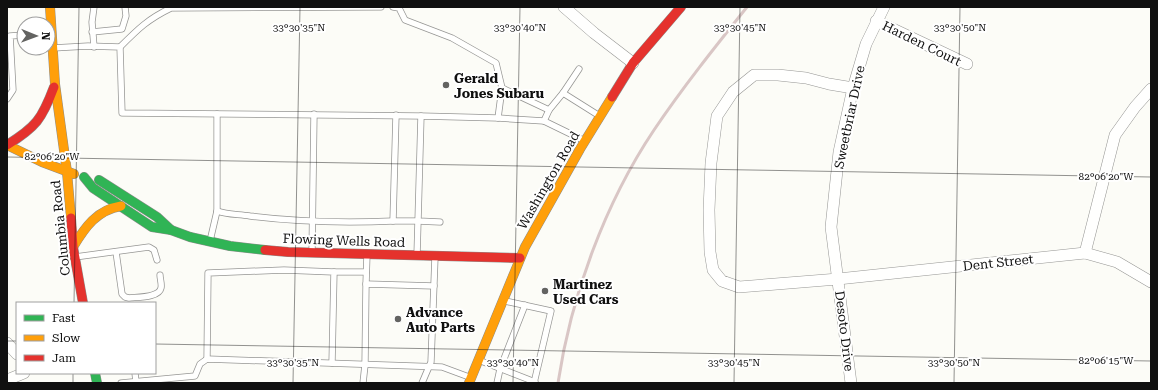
<svg xmlns="http://www.w3.org/2000/svg" width="1158" height="390" font-family="'Roboto Serif',serif">
<style>
.lines{fill:none;stroke-linecap:round;stroke-linejoin:round}
.lane-casing{stroke:#969694;stroke-width:7}
.street-casing{stroke:#969694;stroke-width:12}
.fast-casing{stroke:#8d8d8b;stroke-width:10}
.slow-casing{stroke:#8d8d8b;stroke-width:10}
.jam-casing{stroke:#8d8d8b;stroke-width:10}
.lane{stroke:#fffffe;stroke-width:5.5}
.street{stroke:#fffffe;stroke-width:11}
.fast{stroke:#30b455;stroke-width:9}
.slow{stroke:#ff9f0a;stroke-width:9}
.jam{stroke:#e5322d;stroke-width:9}
.rail{stroke:#d9c6c5;stroke-width:3}
.ticks{fill:none;stroke:#101010;stroke-width:1;stroke-opacity:0.45}
.poi-dot{fill:#636361;stroke:#fff;stroke-width:1.5}
.labels{text-anchor:middle;stroke-width:4;stroke-linejoin:round;paint-order:stroke}
.street-label{font-size:13px;fill:#101010;stroke:#fff}
.poi-label{font-size:13px;font-weight:bold;fill:#101010;stroke:#fff;text-anchor:start}
.ticks-label{font-size:10px;text-anchor:middle;fill:#101010;stroke:#fff;stroke-width:4;stroke-linejoin:round;paint-order:stroke}
</style>
<rect width="100%" height="100%" fill="#fcfcf7"/>
<g class="lines">
<defs>
<g id="lane">
<polyline points="393,7 399,8 405,20 452,38 496,63 502,88 498,118"/>
<polyline points="92,32 122,29 126,16 125,7"/>
<polyline points="94,47 92,22 94,7"/>
<path d="M120,47C138,29 148,19 171,8L381,7"/>
<polyline points="53,48 88,46 120,47 122,113 421,116"/>
<polyline points="579,69 563,93 598,115"/>
<polyline points="502,88 549,110"/>
<polyline points="563,93 549,110 544,121 583,140"/>
<polyline points="7,99 13,90 10,36 24,35"/>
<polyline points="396,115 393,221 418,221 417,255"/>
<path d="M217,211C228,215 238,214 250,216C297,222 346,223 393,221"/>
<polyline points="440,222 418,221 421,116 498,118 544,121"/>
<polyline points="210,241 217,211 217,114"/>
<path d="M116,252L122,294L125,297L129,298C137,297 159,298 161,288C162,284 160,279 160,275"/>
<polyline points="312,252 314,114"/>
<polyline points="75,257 149,247 154,250 157,260"/>
<polyline points="334,272 366,272"/>
<polyline points="366,284 367,254"/>
<polyline points="505,301 551,311 534,383"/>
<polyline points="207,359 208,273 284,270 334,272 332,363"/>
<polyline points="481,361 535,382"/>
<polyline points="135,373 136,382"/>
<polyline points="121,383 195,376 200,364 207,359 442,367 469,377"/>
<polyline points="363,383 365,365 366,284 434,286"/>
<polyline points="422,383 431,362 435,257"/>
<polyline points="497,383 500,369 525,305"/>
</g>
<g id="street">
<polyline points="564,7 594,33 633,63"/>
<polyline points="876,21 967,64"/>
<polyline points="853,88 829,84 806,78 778,75 754,75 733,92 717,116 711,163 709,210 710,252 713,270 722,281 739,287 838,279 1085,253 1117,262 1151,282"/>
<polyline points="1085,253 1115,135 1135,107 1151,89"/>
<polyline points="7,343 17,354"/>
<polyline points="7,380 24,373"/>
<polyline points="851,383 831,227 839,152 853,88 866,44 884,7"/>
</g>
<g id="fast">
<polyline points="84,177 93,188 152,227 171,230 190,237 230,246 265,250"/>
<polyline points="99,180 157,217 171,230"/>
<polyline points="95,373 97,383"/>
</g>
<g id="slow">
<polyline points="50,7 55,84 67,172 71,218"/>
<polyline points="7,145 42,162 74,174"/>
<path d="M73,247C85,227 97,210 121,206"/>
<polyline points="469,383 525,247 580,149 612,97"/>
</g>
<g id="jam">
<polyline points="612,97 633,63 681,7"/>
<path d="M7,145C36,127 42,119 54,87"/>
<polyline points="71,218 73,247 83,303"/>
<polyline points="265,250 288,252 520,258"/>
</g>
</defs>
<use href="#lane" class="lane-casing"/>
<use href="#street" class="street-casing"/>
<use href="#fast" class="fast-casing"/>
<use href="#slow" class="slow-casing"/>
<use href="#jam" class="jam-casing"/>
<use href="#lane" class="lane"/>
<use href="#street" class="street"/>
<use href="#fast" class="fast"/>
<use href="#slow" class="slow"/>
<use href="#jam" class="jam"/>
<path class="rail" d="M558,383C571,296 605,203 654,130C683,87 715,47 747,7"/>
</g>
<path class="ticks" d="M7,157L1151,177M74,303L79,7M7,341H17M155,344L1151,361M73,383V373M293,383L300,7M513,383L520,7M734,383L740,7M954,383L960,7"/>
<g class="poi-dot">
<circle cx="446" cy="85" r="4"/>
<circle cx="545" cy="291" r="4"/>
<circle cx="398" cy="319" r="4"/>
</g>
<g class="labels">
<g class="street-label">
<text transform="translate(922 43) rotate(26)" y="5">Harden Court</text>
<text transform="translate(849 117) rotate(-78)" y="5">Sweetbriar Drive</text>
<text transform="translate(548 180) rotate(-60)" y="5">Washington Road</text>
<text transform="translate(60 228) rotate(-96)" y="5">Columbia Road</text>
<text transform="translate(344 240) rotate(2)" y="5">Flowing Wells Road</text>
<text transform="translate(998 262) rotate(-6)" y="5">Dent Street</text>
<text transform="translate(845 331) rotate(83)" y="5">Desoto Drive</text>
</g>
<g class="poi-label">
<text x="454" y="83">Gerald<tspan x="454" dy="15">Jones Subaru</tspan></text>
<text x="553" y="289">Martinez<tspan x="553" dy="15">Used Cars</tspan></text>
<text x="406" y="317">Advance<tspan x="406" dy="15">Auto Parts</tspan></text>
</g>
</g>
<g class="ticks-label">
<text x="299" y="31">33°30'35"N</text>
<text x="520" y="31">33°30'40"N</text>
<text x="740" y="31">33°30'45"N</text>
<text x="960" y="31">33°30'50"N</text>
<text x="52" y="160">82°06'20"W</text>
<text x="1106" y="180">82°06'20"W</text>
<text x="1106" y="364">82°06'15"W</text>
<text x="293" y="366">33°30'35"N</text>
<text x="513" y="366">33°30'40"N</text>
<text x="734" y="366">33°30'45"N</text>
<text x="954" y="366">33°30'50"N</text>
</g>
<rect width="1158" height="390" fill="none" stroke="#101010" stroke-width="16"/>
<rect x="16" y="302" width="140" height="72" fill="#ffffff" stroke="#9f9f9f"/>
<rect x="24" y="315" width="20" height="6" fill="#30b455" stroke="#9f9f9f"/>
<text x="52" y="322" font-size="12" fill="#101010">Fast</text>
<rect x="24" y="335" width="20" height="6" fill="#ff9f0a" stroke="#9f9f9f"/>
<text x="52" y="342" font-size="12" fill="#101010">Slow</text>
<rect x="24" y="355" width="20" height="6" fill="#e5322d" stroke="#9f9f9f"/>
<text x="52" y="362" font-size="12" fill="#101010">Jam</text>
<g transform="translate(36 36) rotate(91)"><circle r="19" fill="#ffffff" stroke="#9f9f9f"/>
<path d="M0-3L7 15L0 10L-7 15Z" fill="#636361"/>
<text y="-6" font-size="11" font-weight="bold" text-anchor="middle" fill="#101010">N</text>
</g>
</svg>
